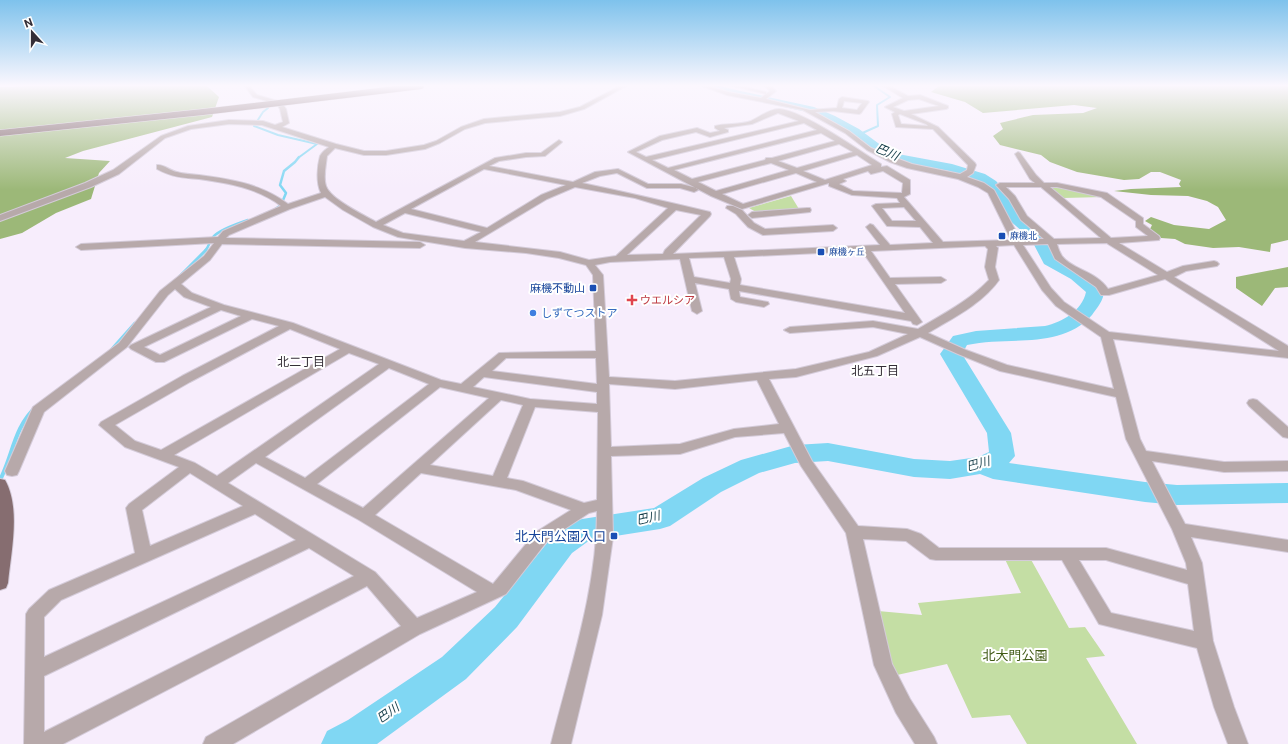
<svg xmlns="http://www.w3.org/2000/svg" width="1288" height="744" font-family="Commissioner,'Noto Sans JP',sans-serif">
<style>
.green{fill:#c4dea4}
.forest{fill:#9cb878}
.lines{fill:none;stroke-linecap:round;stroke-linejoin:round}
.stream-far3{stroke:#80d7f3;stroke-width:2}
.stream-far2{stroke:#80d7f3;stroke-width:2.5}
.stream-far1{stroke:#80d7f3;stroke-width:3}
.stream{stroke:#80d7f3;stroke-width:4}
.river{fill:#80d7f3;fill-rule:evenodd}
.minor-casing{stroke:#d4cbd9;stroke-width:2}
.major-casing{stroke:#d4cbd9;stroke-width:2}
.minor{fill:#b7a9aa;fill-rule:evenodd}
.major{fill:#866d70;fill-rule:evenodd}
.highway-bridge-casing{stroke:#d4cbd9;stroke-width:7;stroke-linecap:butt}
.highway-bridge{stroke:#74585b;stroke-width:6}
.transit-dot{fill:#1a4fb4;stroke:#fff;stroke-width:1.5}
.health-dot{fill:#e0444e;stroke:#fff;stroke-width:1.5}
.shop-dot{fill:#3f7fe0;stroke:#fff;stroke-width:1.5}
.labels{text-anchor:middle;stroke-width:4;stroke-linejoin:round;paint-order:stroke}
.far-transit-label{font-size:9px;fill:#164399;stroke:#fff;text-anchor:start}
.transit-label{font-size:11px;fill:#164399;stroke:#fff;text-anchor:end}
.health-label{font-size:11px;fill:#be3a42;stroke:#fff;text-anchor:start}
.shop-label{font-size:11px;fill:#366cbe;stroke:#fff;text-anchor:start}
.water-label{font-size:12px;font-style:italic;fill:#153d49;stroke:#fff}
.neighbourhood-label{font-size:12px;fill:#342e37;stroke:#fff}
.near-transit-label{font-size:13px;fill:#164399;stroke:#fff;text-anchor:end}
.near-park-label{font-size:13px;fill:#415a16;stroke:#fff}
</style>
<rect width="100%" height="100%" fill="#f7edfc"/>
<g class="green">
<polygon points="1049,186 1057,186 1104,197 1063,198"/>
<polygon points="791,196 799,209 756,212 749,208"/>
<polygon points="1003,555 1029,556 1069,628 1085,627 1105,656 1086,658 1137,744 1027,744 1010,715 972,718 947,664 897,675 882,638 878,611 922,615 918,603 1021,593"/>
</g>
<g class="forest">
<polygon points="25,86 207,86 219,97 212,117 83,151 65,158 110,161 99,173 91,199 56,213 22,233 0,239 0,87 14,87"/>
<polygon points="939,86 1288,86 1288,240 1271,244 1270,252 1239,247 1213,248 1185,244 1175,239 1161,238 1150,229 1152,225 1145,221 1151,217 1174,225 1209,229 1226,220 1218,207 1207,201 1188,196 1151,195 1114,191 1131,189 1181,187 1179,184 1181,180 1160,172 1151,172 1139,179 1124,180 1077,172 1050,162 1041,155 1000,145 993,136 1003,129 1000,123 1033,115 1083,113 1097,108 1074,105 983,113 965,102 931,92"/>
<polygon points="1288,267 1288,287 1275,288 1262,306 1236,288 1236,277"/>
</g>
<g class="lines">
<g class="stream-far3">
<polyline points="268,108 263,112 254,126 278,135 317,144 298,158"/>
<polyline points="858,135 878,126 877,105 890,97 874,86"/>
</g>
<g class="stream-far2">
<polyline points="274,210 281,205 286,193 280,185 284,171 295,162 299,157"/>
<path d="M205,251C209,247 209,242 213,237C219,230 239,223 248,220"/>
</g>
<g class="stream-far1">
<polyline points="179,277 206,250"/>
<polyline points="111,350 135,323"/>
</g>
<path class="stream" d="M0,480C13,455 14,427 36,407"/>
<path class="river" d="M707,86H721L736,90L814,107L835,116L859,129L882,146L898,154L952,164L985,174L996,181L1009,195L1019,214L1044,234L1057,257L1083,271L1104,291C1104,300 1097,308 1092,315C1061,350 1009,336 967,345L962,354L1011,433L1015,456L1009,463L1145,482L1177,485L1288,483V503L1177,505L1145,502L993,479L980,474L950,479L914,477L828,461L795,463L759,473L721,492L670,526L660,529L590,540L572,553L517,627L466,679L377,744H321L327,731L348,720L442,657L495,607L552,537L572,522L582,519L654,508L703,478L741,460L795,445L828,443L914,459L950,461L978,457L989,452L987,433L940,354L953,336L976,331L1045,326C1062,322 1082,311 1086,292L1071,279L1044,264L1031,239L1008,219L997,200L986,187L975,180L949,171L889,160L874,152L851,135L827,120L807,112L734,96L709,88Z"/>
<defs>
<g id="minor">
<path d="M245,86H249L257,95L281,102L286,109L289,123L282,127L336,144L364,151H386L424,145L436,141L461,127L484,119L560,112L580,107L620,86H626L584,109L560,116L485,123L465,129L440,143L425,149L386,155H364L335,148L327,156C326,165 323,177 326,186C330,199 364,215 376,222L495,158L526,153H541L559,140L562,142L561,143L545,156L526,157L499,161L489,166L573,182L595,172L618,169L648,184H681L697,188L698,190L694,192L680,188H647L617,173L600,176L582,183C625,192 668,202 710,212L711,214L710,216L673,254L880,245L866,227L870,224L873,225L890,245L933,243L920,227L887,226L872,206L876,204L900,203L897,198L852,195L829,186V183L742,209L711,196L628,152L660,136L697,128L710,133L720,131L715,128V126C726,123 740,125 751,121C760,117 769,109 779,109C804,111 858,150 881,164V167L887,166L910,180V194L904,197L943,242L1011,240L988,193L978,187L958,179L907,168L890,162L867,150L845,133L803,110L727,95L702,86H709L728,92L761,98L766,94L733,86H741L766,92V94L770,91L765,86H771L776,91L766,99L810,110L837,108L839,99L842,97L868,101L869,102L861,113L859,114L833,111L815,112L849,131L871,148L896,158L912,164L960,174L967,170L968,165L933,129L896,127L892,114L895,112L885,107L903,98L883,86H889L908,96L920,95L948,106V108L946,109L911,114L938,127L975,163L976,165L973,173L967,177L984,183L994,190L1020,239H1044L1021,220L1009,199L996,185L1000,183H1035L1030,179L1015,154L1018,152L1020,153L1036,175L1044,183H1057L1107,193L1143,218V224L1159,236L1160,238L1159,240L1119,243L1167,272L1183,266L1214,261L1217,262L1219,264L1217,266L1186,271L1174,277L1288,346V358L1113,339L1140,439L1146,451L1224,462L1288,461V471L1224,472L1152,461L1185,524L1288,540V552L1191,537L1202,563L1213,641L1234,707L1248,744H1228L1214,707L1197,648L1099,624L1062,560H936L930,559L906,541L863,539L892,664L910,699L934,737L937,744H915L896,713L874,665L846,533L801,466L784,433L735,437L680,454L611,456L613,537L602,615L571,744H551C570,668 597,590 597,511L589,513L548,540L506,594L420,634L233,744H203L206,737L401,626L367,586L63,744H24L26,614L29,609L49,590L135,553L126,508L129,504L179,467L125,447L99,425L101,422L182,376L279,326L252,319L164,362H156L131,349L129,347L131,345L211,307L184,297L175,289L168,295L127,347L44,412L19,471L17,475L12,476L7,475L5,471L33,407L119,343L160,291L204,256L214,243L81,250L76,247L81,244L218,237L223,231L281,206C258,188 228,183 199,179C184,178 171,177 157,169V165C164,164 170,171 177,172C184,174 191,174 199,175C230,179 262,184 288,204L321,193C316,183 317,167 320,156C322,152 326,149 329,147L262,125L229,124L191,129L165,138L119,174L91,187L0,221V215L85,183L113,170L161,136L188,126L229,120L263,121L275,125L283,122L280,109L277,104L253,97ZM919,99L939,106L904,111L893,107L908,100ZM844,101L862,103L857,110L842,108ZM778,113L799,121L646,157L636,152L662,140L696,132L710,137L728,132V130L724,128L752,124ZM900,114L926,124L928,126L901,124L898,115ZM804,123L817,130L668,168L652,160ZM821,133L835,141L772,158H766L765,160L692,179L674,170ZM839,144L853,152L797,168L778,161ZM857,155L872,165L825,180L803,171ZM771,163L789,170L716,191L698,182ZM484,169L566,185L541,195L487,228L411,209ZM868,171L871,174L883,171L903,183L902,193L853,191L839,184L846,181L843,179ZM796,173L817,182L743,204L722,194ZM575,187L635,198L668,208L616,256L589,260L560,252L475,242L547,199ZM1006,187H1041L1101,238L1054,239L1027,216L1015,196ZM1050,187H1057L1101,197L1136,221V227L1148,236L1111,238ZM325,197L343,210L373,227L398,237L465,248L526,253L559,258L586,265L593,275L596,351L499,353L461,384L441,380L293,323L224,305L192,293L181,284L210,260L222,244L420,248L425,245L420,242L226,238L229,235L290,209ZM904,207L916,221H892L882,208ZM676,210L701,215L665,250L663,254L627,255ZM405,213L481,232L464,241L403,233L383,225ZM1107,243L1108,244L1158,275L1108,289C1096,271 1073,270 1062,256C1060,253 1058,248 1057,244ZM1048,244L1055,259L1096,287L1101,295H1109L1165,279L1279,351L1109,332L1064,302L1051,288L1023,245ZM1014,245L1042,290L1056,306L1101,337L1114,389L1007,365L966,350L928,333C953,318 982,304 999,280L995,267L998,248L996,246ZM985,246L988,249L985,267L989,280C969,301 943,314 918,329L873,321L790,327L784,330L790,333L873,327L908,334L869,352L796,369L675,381L609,377L603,275L595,265L610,262L680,259L692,311L697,314L702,311L695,283L729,289L731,299L736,302L764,307L769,304L768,302L740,297L739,291L911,321L913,324L917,325L922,322L895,284L941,283L946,280L941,277L890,278L871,251ZM862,251L905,313L740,285L741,279L734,257ZM724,257L731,279L730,283L694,277L689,258ZM221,310L241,316L160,355L144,347ZM290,329L340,349L161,450L135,441L115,425L190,382ZM920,337L958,354L1000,371L1116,397L1126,439L1172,529L1186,563L1187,570L1106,548H939L921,534L907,529L858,526L812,461L769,379L796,377L877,356ZM349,353L379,364L217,476L195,463L174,455ZM506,358H596L597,384L492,371ZM389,368L429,384L305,478L265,457ZM484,377L597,392V404L530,399L473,387ZM757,380L779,424L734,429L680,444L611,447L609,384L675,389ZM440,387L489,398L363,508L317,484ZM501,400L523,405L493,476L430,465ZM535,407L598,412L597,500L584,503L523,481L507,478ZM256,463L359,520L477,592L417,618L375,572L228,483ZM190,473L243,506L150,546L142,510ZM421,473L516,490L571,510L536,532L493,584L375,515ZM255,514L296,540L44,657V617L61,600ZM309,548L354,576L44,732V676ZM1079,560H1106L1188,584L1194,631L1111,613Z"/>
<polygon points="727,206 733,206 742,210 754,223 765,229 833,225 837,228 833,231 763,235 748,227 736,214 726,208"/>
<polygon points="807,208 810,208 811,210 810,212 752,218 748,215 752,212"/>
<polygon points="1253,399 1257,400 1288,427 1288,438 1283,437 1249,406 1247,403 1249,400"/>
</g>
<path id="major" d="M0,479L5,480C21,508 11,552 8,583L6,588L0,590Z"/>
</defs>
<use href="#minor" class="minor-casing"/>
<use href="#major" class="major-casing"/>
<use href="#minor" class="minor"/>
<use href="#major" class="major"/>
<defs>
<polyline id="highway-bridge" points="0,133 203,112 421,86"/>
</defs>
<use href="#highway-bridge" class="highway-bridge-casing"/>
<use href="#highway-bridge" class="highway-bridge"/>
</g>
<linearGradient id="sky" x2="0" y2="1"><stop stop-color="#7ec2ec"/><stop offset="0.45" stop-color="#fbf7fe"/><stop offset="1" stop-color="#fbf7fe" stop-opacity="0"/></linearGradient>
<rect width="1288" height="190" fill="url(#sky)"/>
<g class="transit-dot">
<rect x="998" y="232" width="8" height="8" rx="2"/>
<rect x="817" y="248" width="8" height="8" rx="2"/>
<rect x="589" y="284" width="8" height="8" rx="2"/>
<rect x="610" y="532" width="8" height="8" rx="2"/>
</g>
<path class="health-dot" d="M630 294h4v4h4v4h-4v4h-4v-4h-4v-4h4z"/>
<circle class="shop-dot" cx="533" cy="313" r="4"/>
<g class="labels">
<g class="far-transit-label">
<text x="1010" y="239">麻機北</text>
<text x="829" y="255">麻機ヶ丘</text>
</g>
<g class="transit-label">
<text x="585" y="292">麻機不動山</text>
</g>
<g class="health-label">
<text x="640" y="304">ウエルシア</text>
</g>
<g class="shop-label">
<text x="541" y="317">しずてつストア</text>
</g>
<g class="water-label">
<text transform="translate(887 152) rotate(23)" y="4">巴川</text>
<text transform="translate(978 464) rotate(-15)" y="4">巴川</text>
<text transform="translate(648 518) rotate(-13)" y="4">巴川</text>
<text transform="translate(388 713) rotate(-35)" y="4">巴川</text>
</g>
<g class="neighbourhood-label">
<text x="301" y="366">北二丁目</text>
<text x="875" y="375">北五丁目</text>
</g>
<g class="near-transit-label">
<text x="606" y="541">北大門公園入口</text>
</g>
<g class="near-park-label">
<text x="1015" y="660">北大門公園</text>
</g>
</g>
<g transform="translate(32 32) rotate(339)" stroke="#ffffff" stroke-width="3" paint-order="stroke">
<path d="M0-3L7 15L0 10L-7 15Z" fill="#342e37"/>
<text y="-6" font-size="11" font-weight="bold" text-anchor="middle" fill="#342e37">N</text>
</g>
</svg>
